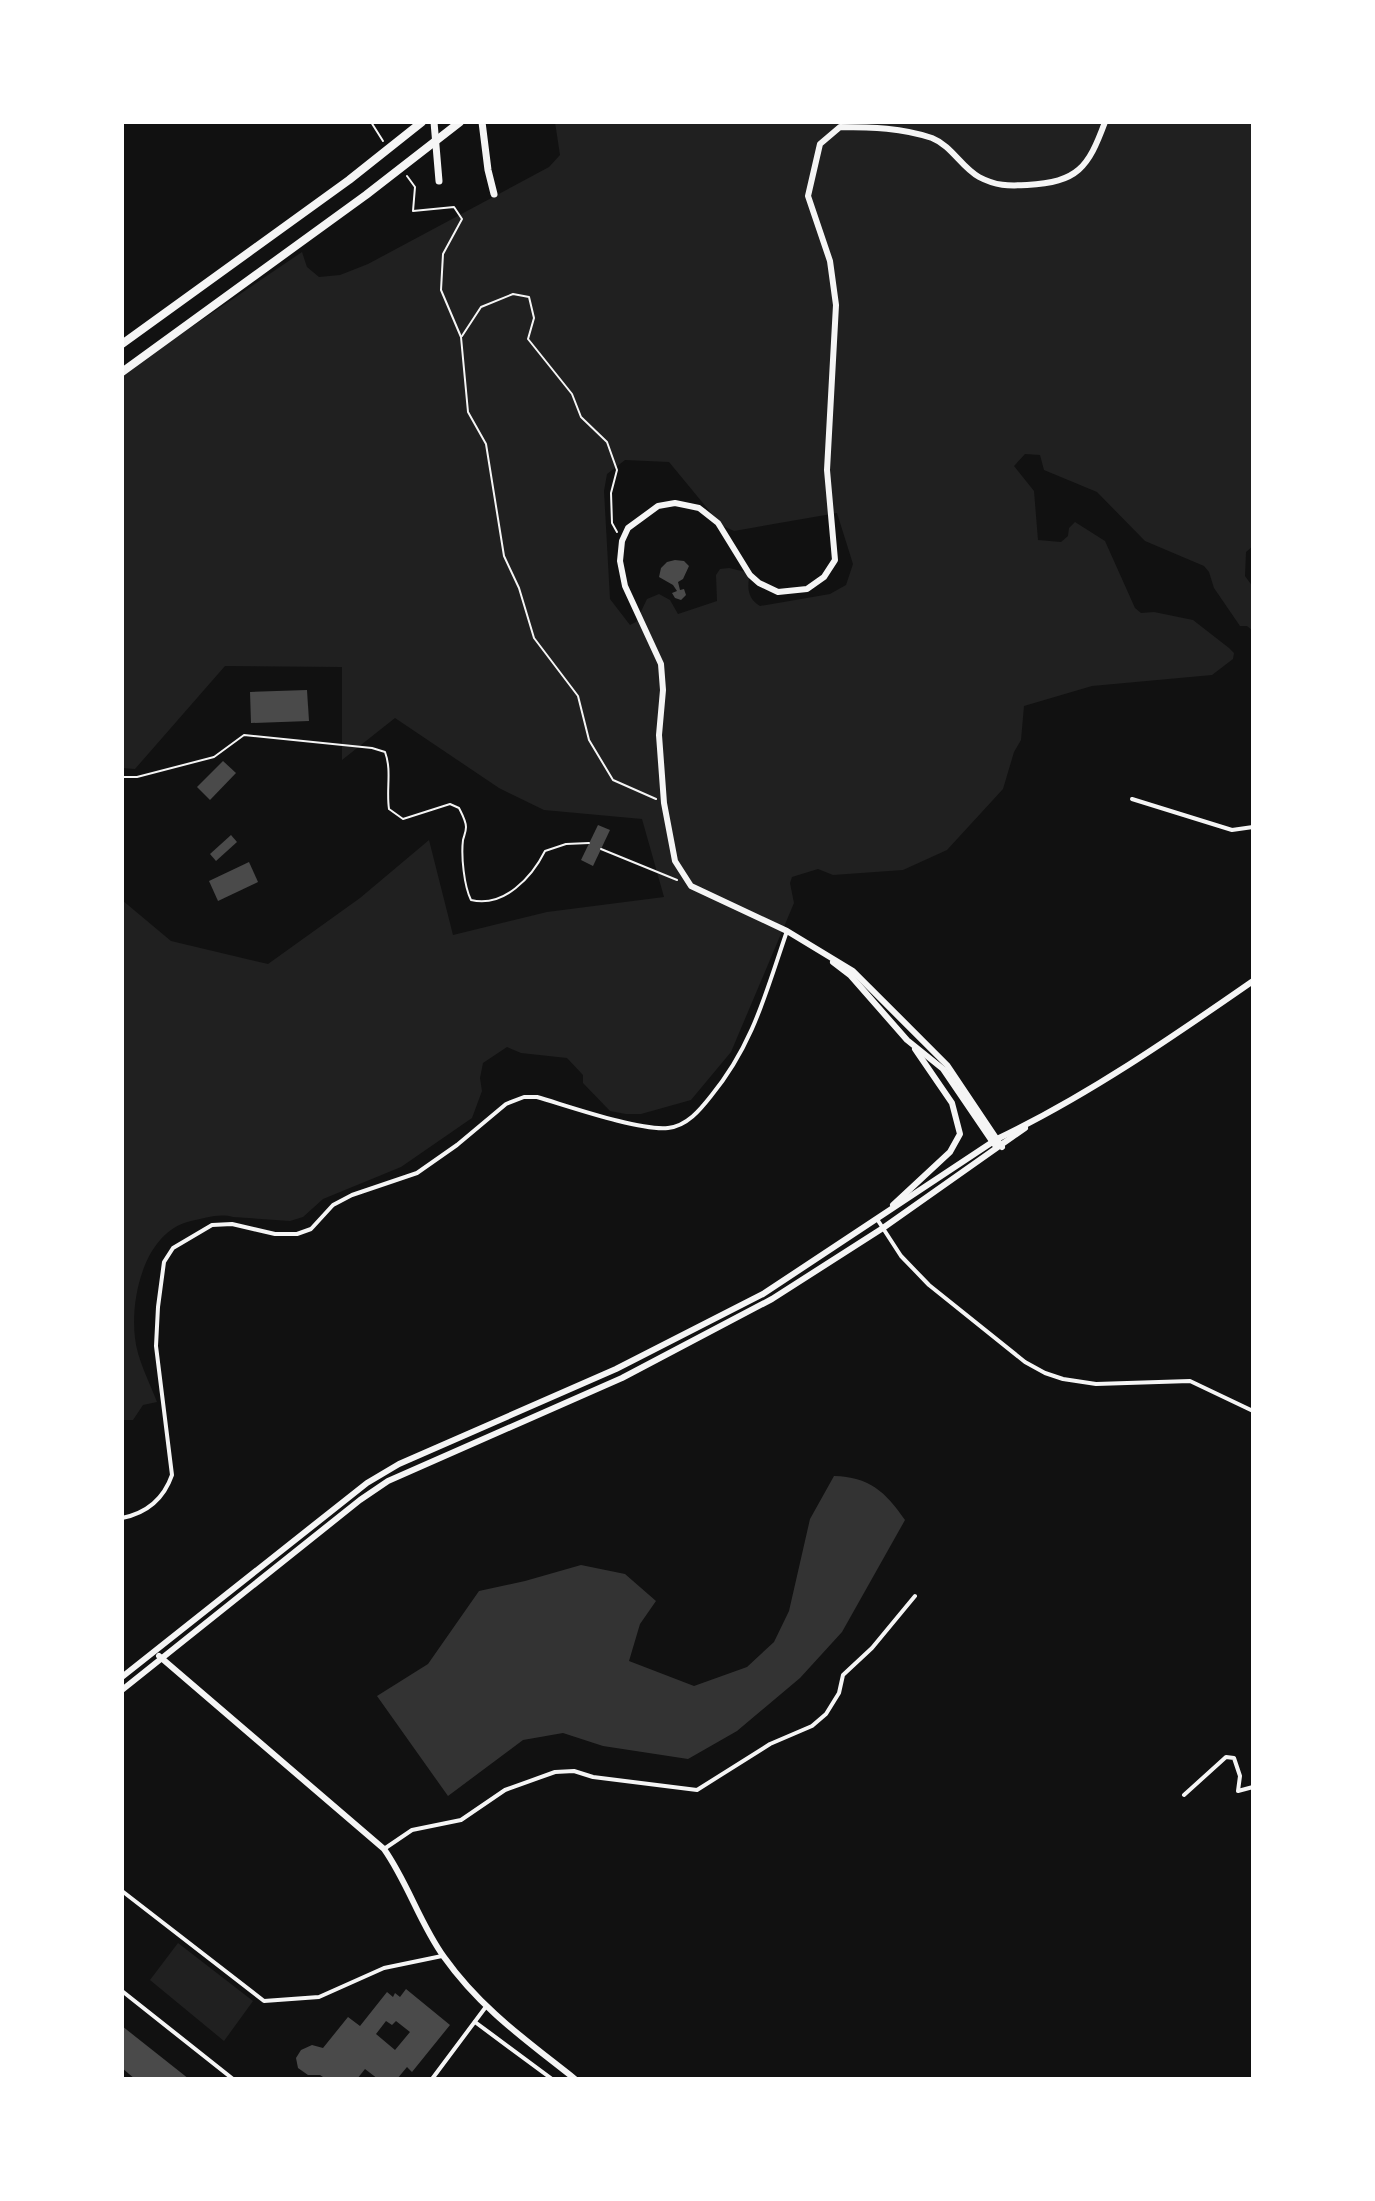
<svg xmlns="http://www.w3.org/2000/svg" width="1375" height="2201" font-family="'IBM Plex Serif',serif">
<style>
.green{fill:#202020;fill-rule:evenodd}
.water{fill:#333}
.building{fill:#4a4a4a;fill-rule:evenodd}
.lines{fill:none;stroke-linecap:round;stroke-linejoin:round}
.path{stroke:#f5f5f5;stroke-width:2}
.minor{stroke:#f5f5f5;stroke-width:4}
.secondary{stroke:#f5f5f5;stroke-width:6}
.primary{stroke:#f5f5f5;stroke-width:7}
.motorway{stroke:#f5f5f5;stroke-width:8}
</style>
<rect width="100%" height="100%" fill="#111"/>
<g class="green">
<path d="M555,122H1253V546L1246,552L1245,576L1253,587V631L1247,626H1240L1214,588L1209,572L1204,566L1145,541L1097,492L1044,470L1040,455L1025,454L1014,466L1034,491L1038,540L1061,542L1068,536L1069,528L1075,522L1105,541L1135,608L1141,613L1154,612L1193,620L1229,648L1234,653L1233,659L1212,675L1092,686L1024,706L1021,740L1014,752L1003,789L947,850L903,870L833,875L818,869L792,877L790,883L794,903L731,1052L691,1100L641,1114H626L610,1111L583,1083V1075L567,1058L521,1053L507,1047L483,1063L480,1078L482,1091L472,1118L401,1167L323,1199L303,1217L290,1221L233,1217C219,1213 205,1218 191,1221C145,1231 130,1297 135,1338C137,1359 150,1383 157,1402L143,1405L133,1420H122V900L171,941L268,964L360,898L429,840L453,935L547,912L664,897L642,819L544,810L499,788L395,718L342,760V667L225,666L135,769L122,768V374L302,252L307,267L319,277L340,275L368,264L549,167L560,155ZM625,460L669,462L721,525L734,531L837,513L853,564L846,585L830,594L760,606C747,598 747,587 750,573L729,568L720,569L716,575L717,601L678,614L670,600L659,594L647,599L636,622L630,625L610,599L604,491L607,474Z"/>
<polygon points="178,1943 253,2001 224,2041 150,1980"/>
</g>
<path class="water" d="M834,1476C869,1477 885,1491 905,1520L842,1632L800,1678L737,1731L688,1759L603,1746L563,1733L523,1740L448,1796L377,1696L428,1664L479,1591L525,1581L581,1565L625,1574L656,1601L640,1624L629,1661L694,1686L747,1667L774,1642L789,1611L810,1519Z"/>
<g class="building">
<polygon points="675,560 684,561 689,566 683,579 678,582 680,590 684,589 686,595 681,600 675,598 672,593 677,591 673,585 659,577 661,568 667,562"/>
<polygon points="307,690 309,721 251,723 250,692"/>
<polygon points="223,761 236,773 210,800 197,787"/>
<polygon points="598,825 610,830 593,866 581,860"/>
<polygon points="231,835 237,842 216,861 210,854"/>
<polygon points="249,862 258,882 218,901 209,881"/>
<path d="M406,1989L450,2025L412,2072L407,2067L397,2079H378L365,2069L357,2079H326L320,2075H308L298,2068L296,2058L301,2050L312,2045L323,2048L348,2017L360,2026L387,1992L393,1997L395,1993L400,1997ZM386,2021L392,2025L396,2021L410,2032L395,2050L376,2034Z"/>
<polygon points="122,2026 189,2079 135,2079 122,2068"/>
</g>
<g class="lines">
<g class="path">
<polyline points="371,122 383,141"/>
<polyline points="407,176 415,187 413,211 454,207 462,219 443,254 441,290 461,337 468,412 486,444 504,556 519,588 534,638 578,696 589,740 613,780 656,799"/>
<polyline points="462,336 481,307 513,294 529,297 534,318 528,339 572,394 581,417 607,442 617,470 611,493 612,523 617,532"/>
<path d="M122,777H137L214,757L244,735L372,748L385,752C392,771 386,789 389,809L403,819L450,804L459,808C462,814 466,821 466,827C466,832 464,836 463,840C461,856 464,886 471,900C504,908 532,877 545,851L566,844L589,843"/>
<polyline points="601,849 677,880"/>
</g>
<g class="minor">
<polyline points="1132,799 1232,830 1253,827"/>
<polyline points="877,1219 901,1256 929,1285 1025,1362 1045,1373 1063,1379 1096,1384 1190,1381 1253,1411"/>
<path d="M122,1518C147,1513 164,1498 172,1475L156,1346L158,1307L164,1262L173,1248L212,1225L232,1224L275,1234H297L311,1229L333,1205L352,1195L417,1173L457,1145L506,1104L524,1097H537C568,1106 639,1131 668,1128C687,1126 700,1110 711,1096C753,1045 766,992 787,931"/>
<polyline points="1184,1795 1226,1757 1234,1758 1240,1776 1238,1791 1253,1787"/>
<polyline points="384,1849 412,1830 461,1820 505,1790 555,1772 574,1771 593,1777 697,1790 770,1744 812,1726 826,1714 839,1693 843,1675 872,1648 915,1596"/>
<polyline points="122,1891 264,2001 319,1997 384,1968 442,1956"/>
<polyline points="122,1991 233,2079"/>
<polyline points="475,2022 552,2079"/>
<polyline points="432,2079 485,2008"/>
</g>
<g class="secondary">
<polyline points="833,962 850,975 907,1040 943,1069 994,1144"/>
<path d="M1002,1147L947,1065L853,971L787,931L691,886L675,861L664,803L659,735L663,690L661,664L625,586L620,561L622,541L628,528L658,506L675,503L699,508L718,523L750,575L759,583L778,592L807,589L824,577L835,560L827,470L836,305L830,261L808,196L820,144L840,127C872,127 902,128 932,138C952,146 961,167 979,177C996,186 1008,186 1027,185C1078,182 1088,168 1105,122"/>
<polyline points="893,1205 950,1152 960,1134 952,1103 915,1049"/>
<path d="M159,1656L384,1849C408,1883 420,1924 444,1957C481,2009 526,2040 575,2079"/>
<path d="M122,1677L367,1483L399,1464L616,1369L763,1294L997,1139C1087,1096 1171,1038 1253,981"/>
<polyline points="122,1690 360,1500 388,1481 622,1378 772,1299 883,1228 1025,1128"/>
</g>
<g class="primary">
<polyline points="434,122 439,181"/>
<polyline points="482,122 488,170 494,194"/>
</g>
<g class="motorway">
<polyline points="122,344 349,180 422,122"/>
<polyline points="122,372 366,195 460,122"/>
</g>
</g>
<rect width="1375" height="2201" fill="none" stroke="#ffffff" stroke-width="248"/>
</svg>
